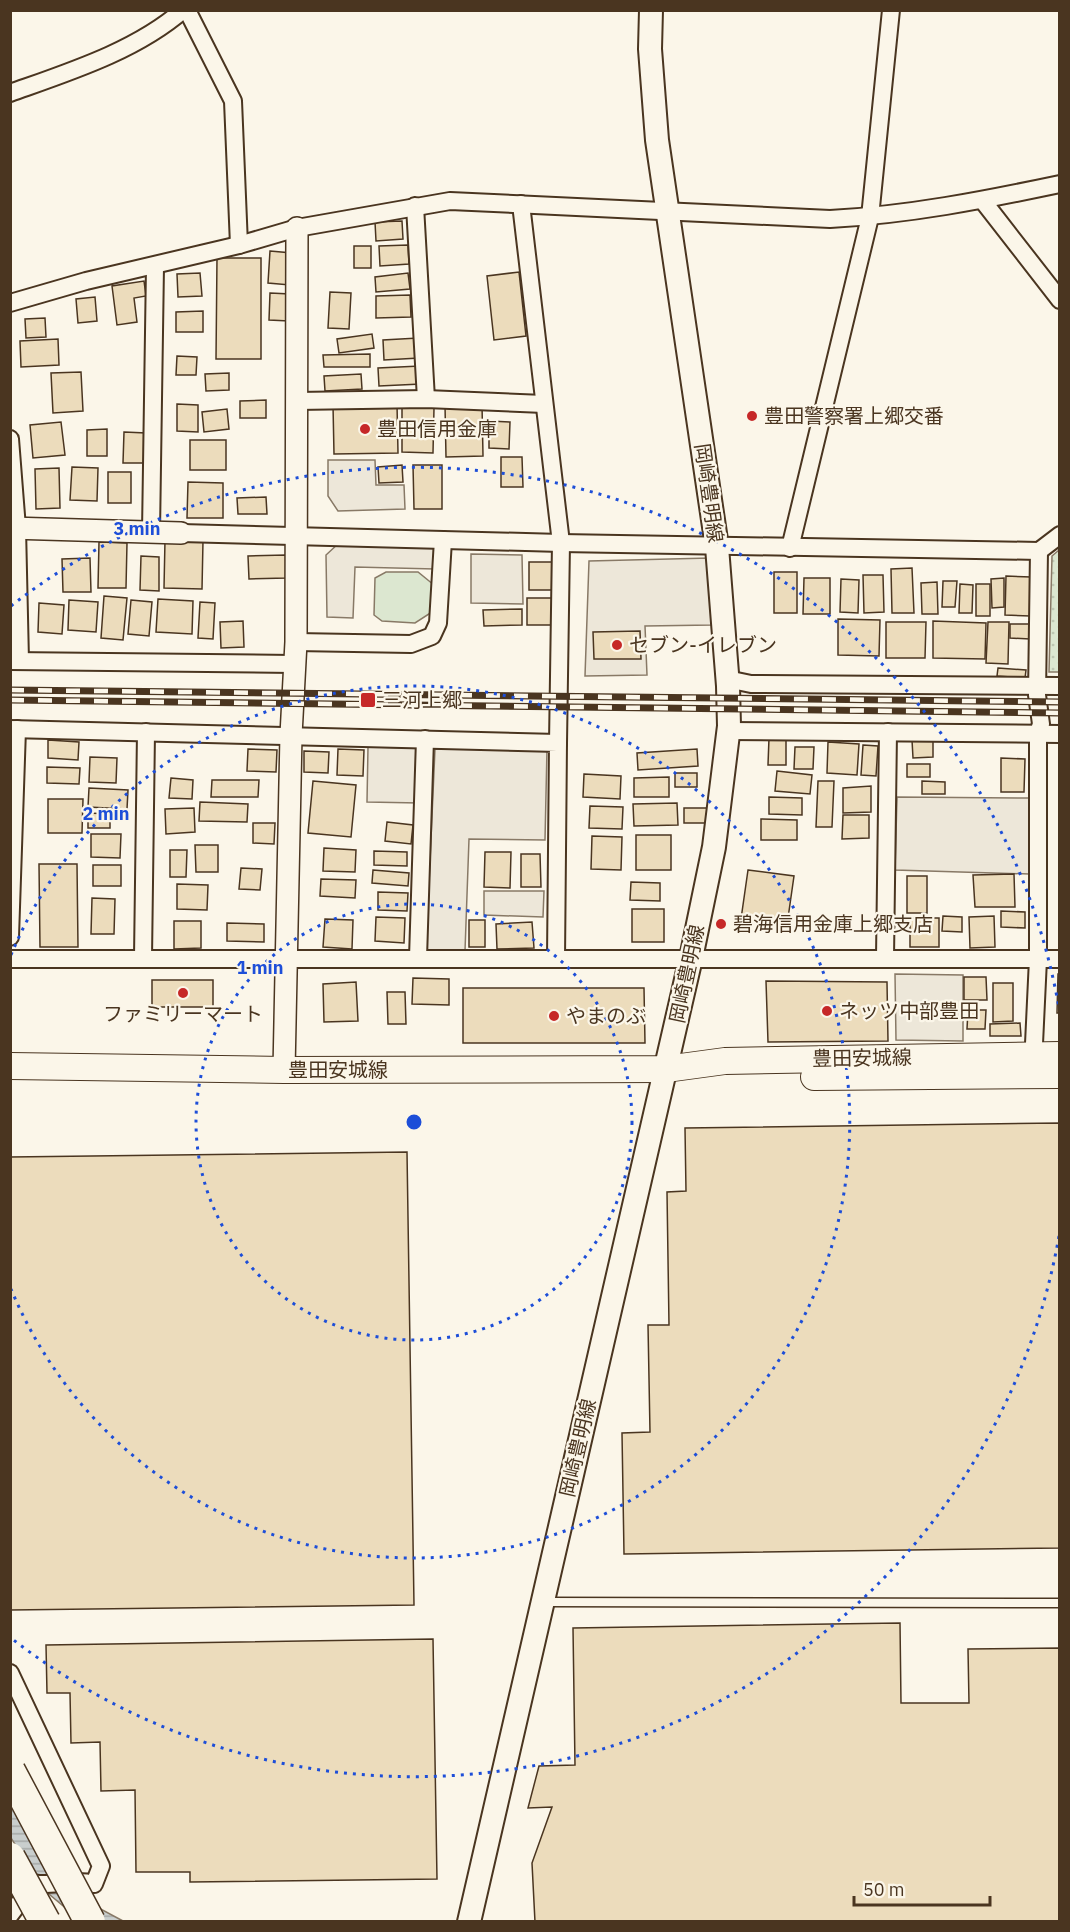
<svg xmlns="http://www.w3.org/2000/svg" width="1070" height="1932" font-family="'IBM Plex Sans','Noto Sans JP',sans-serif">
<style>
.park{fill:url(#park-dots);stroke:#887966;stroke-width:1.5}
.garden{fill:#dce7d0;stroke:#887966;stroke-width:1.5}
.parking{fill:#ede7d9;stroke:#887966;stroke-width:1.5}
.water{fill:url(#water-rules);stroke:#887966;stroke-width:1.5}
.building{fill:#ecdcbc;stroke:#4a3520;stroke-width:1.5}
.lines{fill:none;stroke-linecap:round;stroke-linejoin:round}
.service-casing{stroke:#4a3520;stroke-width:11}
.minor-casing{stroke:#4a3520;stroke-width:20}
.tertiary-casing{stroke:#4a3520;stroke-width:24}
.secondary-casing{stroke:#4a3520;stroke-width:26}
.primary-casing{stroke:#4a3520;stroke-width:28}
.service{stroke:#fbf6e9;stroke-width:8}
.minor{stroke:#fbf6e9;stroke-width:16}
.tertiary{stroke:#fbf6e9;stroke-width:21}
.secondary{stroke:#fbf6e9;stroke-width:22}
.primary{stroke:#fbf6e9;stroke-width:26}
.rail-casing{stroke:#4a3520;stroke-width:7}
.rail{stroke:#fbf6e9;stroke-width:4.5;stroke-dasharray:14;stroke-linecap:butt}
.motorway-bridge-casing{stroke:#4a3520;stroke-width:33;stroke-linecap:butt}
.motorway-bridge{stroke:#fbf6e9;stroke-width:30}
.ring{fill:none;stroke:#1d4ed8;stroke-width:3;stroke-dasharray:3 6}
.poi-dot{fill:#c62828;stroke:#fbf6e9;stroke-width:2}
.labels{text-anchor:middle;stroke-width:4.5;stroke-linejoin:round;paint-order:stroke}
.poi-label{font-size:20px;fill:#4a3520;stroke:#fbf6e9;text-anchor:start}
.street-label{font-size:20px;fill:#4a3520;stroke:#fbf6e9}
.centre{fill:#1d4ed8;stroke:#fbf6e9;stroke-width:3}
.ring-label{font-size:18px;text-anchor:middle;font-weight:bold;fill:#1d4ed8;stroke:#fbf6e9;stroke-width:4.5;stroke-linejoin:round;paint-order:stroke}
</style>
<defs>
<pattern id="park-dots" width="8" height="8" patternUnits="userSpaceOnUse" patternTransform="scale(1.5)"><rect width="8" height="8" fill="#dce7d0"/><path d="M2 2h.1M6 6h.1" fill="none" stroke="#bec7b2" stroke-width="1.8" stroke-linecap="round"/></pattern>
<pattern id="water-rules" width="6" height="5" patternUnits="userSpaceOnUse" patternTransform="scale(1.5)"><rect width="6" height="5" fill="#c9cecd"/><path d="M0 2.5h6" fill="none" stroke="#a5a8a6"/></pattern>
</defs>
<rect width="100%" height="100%" fill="#fbf6e9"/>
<polygon class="park" points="1059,550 1060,672 1049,672 1052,556"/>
<polygon class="garden" points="386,572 418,572 434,585 432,612 415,623 382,621 374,615 375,578"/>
<g class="parking">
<polygon points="328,460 375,460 376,485 404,485 405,509 338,511 328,496"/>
<polygon points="435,542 435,569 355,567 353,618 327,617 326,555 339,543"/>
<polygon points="471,554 522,555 523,604 471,603"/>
<polygon points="710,558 712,625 645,626 647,675 585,676 589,561"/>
<polygon points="368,747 420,748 419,803 367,802"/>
<polygon points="435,749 547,749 545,840 469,839 465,951 426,950"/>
<polygon points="897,797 1030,798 1029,874 895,870"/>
<polygon points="484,891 544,891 543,917 484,915"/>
<polygon points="895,974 963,975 963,1041 896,1040"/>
</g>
<polygon class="water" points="10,1792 93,1905 123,1921 81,1921 43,1889 11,1838"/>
<g class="building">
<polygon points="402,221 403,239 376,241 375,222"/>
<polygon points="408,245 409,264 380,266 379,246"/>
<rect x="354" y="246" width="17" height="22"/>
<polygon points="270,251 292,253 290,285 268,283"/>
<polygon points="217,258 261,258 261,359 216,359"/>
<polygon points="519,272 526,336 494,340 487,276"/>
<polygon points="200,273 202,296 178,297 177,274"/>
<polygon points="408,273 410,289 376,292 375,277"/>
<polygon points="144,281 146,296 134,298 137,322 117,325 112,286"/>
<polygon points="330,292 351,293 349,329 328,328"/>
<polygon points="270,293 290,294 289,321 269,320"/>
<polygon points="410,295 411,317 376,318 376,296"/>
<polygon points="95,297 97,321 78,323 76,299"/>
<polygon points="203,311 203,332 176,332 176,312"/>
<polygon points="45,318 46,337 26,338 25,319"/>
<polygon points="372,334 374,348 339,353 337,339"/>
<polygon points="418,338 419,358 384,360 383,340"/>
<polygon points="58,339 59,365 21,367 20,341"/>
<polygon points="370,354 370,367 324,367 323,355"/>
<polygon points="177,356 197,357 196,375 176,375"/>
<polygon points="420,366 421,384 379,386 378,368"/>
<polygon points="81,372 83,411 53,413 51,373"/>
<polygon points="229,373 229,390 206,391 205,374"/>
<polygon points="361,374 362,389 325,391 324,376"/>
<polygon points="266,400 266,418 240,418 240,401"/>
<polygon points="177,404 198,405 198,432 177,431"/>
<polygon points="397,404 398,453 334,454 333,405"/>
<polygon points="482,404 483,456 446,457 445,405"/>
<polygon points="402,408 434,408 433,453 402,452"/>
<polygon points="227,409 229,429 204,432 202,412"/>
<polygon points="489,421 510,422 509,449 489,448"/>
<polygon points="61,422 65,455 33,458 30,425"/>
<polygon points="107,429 107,456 87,456 87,430"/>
<polygon points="124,432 146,433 145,463 123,463"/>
<rect x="190" y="440" width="36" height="30"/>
<polygon points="501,457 522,457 523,487 501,487"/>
<polygon points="402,465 403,482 379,483 378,467"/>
<polygon points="413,465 442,465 442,509 414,509"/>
<polygon points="72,467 98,468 97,501 70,500"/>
<polygon points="59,468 60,508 36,509 35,469"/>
<rect x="108" y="472" width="23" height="31"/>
<polygon points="188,482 223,483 223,518 187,518"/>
<polygon points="266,497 267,514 238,514 237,498"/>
<polygon points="165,540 203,541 202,589 164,588"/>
<polygon points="99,542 127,543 126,588 98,588"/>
<polygon points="286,555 287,578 249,579 248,556"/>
<polygon points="141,556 159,557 159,591 140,590"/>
<polygon points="90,558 91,592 63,592 62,559"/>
<rect x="529" y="562" width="27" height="28"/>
<polygon points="912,568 914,613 892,613 891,569"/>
<rect x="774" y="572" width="23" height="41"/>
<polygon points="863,575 883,575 884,612 864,613"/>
<polygon points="1006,576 1031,577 1030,616 1005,615"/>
<polygon points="804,578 830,578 830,614 803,614"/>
<polygon points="1004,578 1004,607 992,608 991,579"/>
<polygon points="841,579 859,580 858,613 840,612"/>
<polygon points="943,581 957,581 955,607 942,607"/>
<polygon points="937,582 938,614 922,614 921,583"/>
<polygon points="960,584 973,585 972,613 959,613"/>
<rect x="976" y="584" width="14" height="32"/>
<polygon points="104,596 127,598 123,640 101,638"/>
<polygon points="527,598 555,598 556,625 527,625"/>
<polygon points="158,599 193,601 192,634 156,632"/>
<polygon points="69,600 98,602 96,632 68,630"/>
<polygon points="131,600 152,602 149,636 128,634"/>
<polygon points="200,602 215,603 213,639 198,638"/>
<polygon points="39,603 64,605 62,634 38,632"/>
<polygon points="522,609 522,625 484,626 483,610"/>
<polygon points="838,619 880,620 879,656 838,655"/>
<polygon points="243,621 244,647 221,648 220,622"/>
<polygon points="933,621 986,623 985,659 933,658"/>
<polygon points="886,622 926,622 925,658 886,658"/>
<polygon points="988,622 1009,622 1008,664 986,663"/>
<polygon points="1010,624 1031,624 1030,639 1010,638"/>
<polygon points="640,631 641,659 594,659 593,632"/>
<polygon points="998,668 1026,670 1025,678 997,676"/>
<polygon points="769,738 786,738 786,765 768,765"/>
<polygon points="933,739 933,757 913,758 912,740"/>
<polygon points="48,740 79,742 78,760 48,758"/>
<polygon points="828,742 859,744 857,775 827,773"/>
<polygon points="863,745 878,746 876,776 861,775"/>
<polygon points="795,747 814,747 813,769 794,769"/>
<polygon points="248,749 277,750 276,772 247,771"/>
<polygon points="338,749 364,750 363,776 337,775"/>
<polygon points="697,749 698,766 638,770 637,753"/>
<polygon points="304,751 329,752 328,773 304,772"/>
<polygon points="90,757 117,758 116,783 89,782"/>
<polygon points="1001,758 1025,759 1024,792 1001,792"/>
<rect x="907" y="764" width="23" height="13"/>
<polygon points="47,767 80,768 79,784 47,783"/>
<polygon points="777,771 812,775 810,794 775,791"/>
<rect x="675" y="773" width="22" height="14"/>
<polygon points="584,774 621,776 620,799 583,797"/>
<polygon points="669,777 669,797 634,797 634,778"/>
<polygon points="171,778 193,780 192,799 169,798"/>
<polygon points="212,780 259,780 258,797 211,797"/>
<polygon points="313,781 356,785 351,837 308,833"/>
<polygon points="818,781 834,781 832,827 816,827"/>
<polygon points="922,781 945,782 945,794 922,794"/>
<polygon points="871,786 871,812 843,813 843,788"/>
<polygon points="89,788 128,790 127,809 88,807"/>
<polygon points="769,797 802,798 802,815 769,814"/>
<polygon points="48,799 83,799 82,833 48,833"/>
<polygon points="200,802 248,804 247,822 199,821"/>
<polygon points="677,803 678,825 634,826 633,804"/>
<polygon points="590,806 623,807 622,829 589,828"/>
<polygon points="194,808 195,832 166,834 165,809"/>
<rect x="684" y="808" width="24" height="15"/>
<polygon points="88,813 110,814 110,828 88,828"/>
<polygon points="843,815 869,815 869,838 842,839"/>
<polygon points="761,819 797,820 797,840 761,840"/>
<polygon points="387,822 413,825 411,844 385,841"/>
<polygon points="253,823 275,823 274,844 253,843"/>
<polygon points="91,834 121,834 120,858 91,857"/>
<rect x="636" y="835" width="35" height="35"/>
<polygon points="592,836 622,837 621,870 591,869"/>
<polygon points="195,845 218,845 218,872 196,872"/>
<polygon points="324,848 356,850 355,872 323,871"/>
<polygon points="170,850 187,850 186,877 170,877"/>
<polygon points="374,851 407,852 407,866 374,865"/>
<polygon points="485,852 511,852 510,888 484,887"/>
<polygon points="521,854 540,854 541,887 521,887"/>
<polygon points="39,864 77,864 78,947 40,947"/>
<rect x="93" y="865" width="28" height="21"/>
<polygon points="241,868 262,869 260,890 239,889"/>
<polygon points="373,870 409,873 408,886 372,883"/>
<polygon points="748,870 794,876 787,925 741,919"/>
<polygon points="1014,874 1015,907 975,907 973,875"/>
<rect x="907" y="876" width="20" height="37"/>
<polygon points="321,879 356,880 355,898 320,896"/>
<polygon points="631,882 660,883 660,901 630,900"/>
<polygon points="177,884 208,885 207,910 177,909"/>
<polygon points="378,892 408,893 407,911 378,910"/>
<polygon points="92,898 115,899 114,934 91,934"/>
<rect x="632" y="909" width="32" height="33"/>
<polygon points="1001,911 1025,912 1025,928 1001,927"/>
<polygon points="943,916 962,917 962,932 942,931"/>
<polygon points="994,916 995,947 970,948 969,917"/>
<polygon points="376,917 405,918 404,943 375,941"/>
<rect x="910" y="918" width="29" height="29"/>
<polygon points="325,919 353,920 352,949 323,947"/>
<rect x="469" y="920" width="16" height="27"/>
<polygon points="174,921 201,921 201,948 174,949"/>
<polygon points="532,922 534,948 497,949 496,924"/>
<polygon points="227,923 264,924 264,942 227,941"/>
<polygon points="1058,974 1060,974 1060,1013 1057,1013"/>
<polygon points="964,977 986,977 987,1000 964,1000"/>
<polygon points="413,978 449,979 449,1005 412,1004"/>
<rect x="152" y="980" width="61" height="27"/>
<polygon points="766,981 887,982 888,1041 768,1042"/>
<polygon points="356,982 358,1021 324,1022 323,984"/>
<polygon points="993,983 1013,983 1013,1021 993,1022"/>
<polygon points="463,988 644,988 645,1043 463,1043"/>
<polygon points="387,992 405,992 406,1024 388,1024"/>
<polygon points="968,1010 986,1010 985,1029 967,1029"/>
<polygon points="1020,1023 1021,1036 990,1036 990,1024"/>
<polygon points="1060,1123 1060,1548 624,1554 622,1433 650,1432 648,1325 669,1325 667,1192 686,1191 685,1128"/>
<polygon points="407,1152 414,1605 10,1610 10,1157"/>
<polygon points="900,1623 901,1703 969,1703 968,1649 1060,1648 1060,1922 535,1922 532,1863 552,1807 528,1808 539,1766 575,1765 573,1628"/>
<polygon points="433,1639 437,1879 190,1882 190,1872 136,1872 135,1790 101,1791 100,1742 71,1743 70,1693 47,1693 46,1645"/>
</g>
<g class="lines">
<defs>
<polyline id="service" points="545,1602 1060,1603"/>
<g id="minor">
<polyline points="187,10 233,101 239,245"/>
<path d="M10,93C69,72 136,51 183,10"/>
<polyline points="983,201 1060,300"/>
<polyline points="521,204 561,543 558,743"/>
<polyline points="415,206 426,399"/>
<path d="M10,303L86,281L239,245L297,228L450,201L830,219C908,215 984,200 1060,184"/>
<polyline points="297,401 426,399 544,404"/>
<polyline points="10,439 17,528 20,661"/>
<polyline points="151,532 155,266"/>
<polyline points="181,533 561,543 1039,551 1060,535"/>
<polyline points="790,548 870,217 891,10"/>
<polyline points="296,642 411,644 432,636 438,623 443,540"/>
<polyline points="10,661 293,664"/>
<polyline points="727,679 751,684 1060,686"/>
<polyline points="10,729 558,743 556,959"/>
<polyline points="728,731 1060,734"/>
<polyline points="10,937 17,729"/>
<polyline points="143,958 146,732"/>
<polyline points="418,958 425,739"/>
<polyline points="885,958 888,732"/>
<polyline points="10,959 1060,959"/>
<polyline points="1033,1065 1038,959 1038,733 1041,724 1037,695 1039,551"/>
<path d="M10,1673L101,1866L94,1884C69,1877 42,1891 21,1879"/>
<polyline points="10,1915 31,1887"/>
</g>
<g id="tertiary">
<polyline points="10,528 181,533"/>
<polyline points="284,1070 291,735 296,642 297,228"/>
</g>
<polyline id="secondary" points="469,1922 691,958 714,847 729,726 728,686 717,547 657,140 650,49 651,10"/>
<g id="primary">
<polyline points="10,1066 284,1070 666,1069 725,1061 1060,1055"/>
<polyline points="814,1077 1060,1075"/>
</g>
</defs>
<use href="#service" class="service-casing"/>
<use href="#minor" class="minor-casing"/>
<use href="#tertiary" class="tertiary-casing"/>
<use href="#secondary" class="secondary-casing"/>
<use href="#primary" class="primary-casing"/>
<use href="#service" class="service"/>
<use href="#minor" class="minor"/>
<use href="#tertiary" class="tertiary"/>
<use href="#secondary" class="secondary"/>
<use href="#primary" class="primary"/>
<defs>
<g id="rail">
<polyline points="10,690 1060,702"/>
<polyline points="10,700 1060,713"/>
</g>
</defs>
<use href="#rail" class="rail-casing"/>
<use href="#rail" class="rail"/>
<defs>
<g id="motorway-bridge">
<polyline points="10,1771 90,1922"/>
<polyline points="10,1858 45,1922"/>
</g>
</defs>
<use href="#motorway-bridge" class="motorway-bridge-casing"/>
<use href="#motorway-bridge" class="motorway-bridge"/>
</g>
<g class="ring">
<circle cx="414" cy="1122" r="218"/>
<path d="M11 955A436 436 0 1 1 11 1289"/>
<path d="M1059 1236A655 655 0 0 1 11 1638M11 606A655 655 0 0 1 1059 1008"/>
</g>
<g class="poi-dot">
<circle cx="752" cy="416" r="6"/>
<circle cx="365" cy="429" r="6"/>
<circle cx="617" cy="645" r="6"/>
<rect x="360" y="692" width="16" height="16" rx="3"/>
<circle cx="721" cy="924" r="6"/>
<circle cx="183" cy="993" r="6"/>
<circle cx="827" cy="1011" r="6"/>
<circle cx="554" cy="1016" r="6"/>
</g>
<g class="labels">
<g class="poi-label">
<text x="764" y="423">豊田警察署上郷交番</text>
<text x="377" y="436">豊田信用金庫</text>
<text x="629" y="652">セブン-イレブン</text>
<text x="382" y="707">三河上郷</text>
<text x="733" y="931">碧海信用金庫上郷支店</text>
<text x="839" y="1018">ネッツ中部豊田</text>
<text x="183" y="1021" text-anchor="middle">ファミリーマート</text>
<text x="566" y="1023">やまのぶ</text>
</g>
<g class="street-label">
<text transform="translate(709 493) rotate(82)" y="7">岡崎豊明線</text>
<text transform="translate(687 974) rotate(-78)" y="7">岡崎豊明線</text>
<text transform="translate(862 1058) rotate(-1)" y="7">豊田安城線</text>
<text x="338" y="1077">豊田安城線</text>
<text transform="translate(578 1448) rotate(-77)" y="7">岡崎豊明線</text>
</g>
</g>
<circle cx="414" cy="1122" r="9" class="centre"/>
<g class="ring-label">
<text x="137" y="535">3 min</text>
<text x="106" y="820">2 min</text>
<text x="260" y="974">1 min</text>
</g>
<rect width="1070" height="1932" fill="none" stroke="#4a3520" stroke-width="24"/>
<path d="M854 1896v9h136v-9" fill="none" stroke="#4a3520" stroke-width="3"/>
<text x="863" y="1896" font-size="18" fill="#4a3520" stroke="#fbf6e9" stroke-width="4.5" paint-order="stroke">50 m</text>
</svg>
